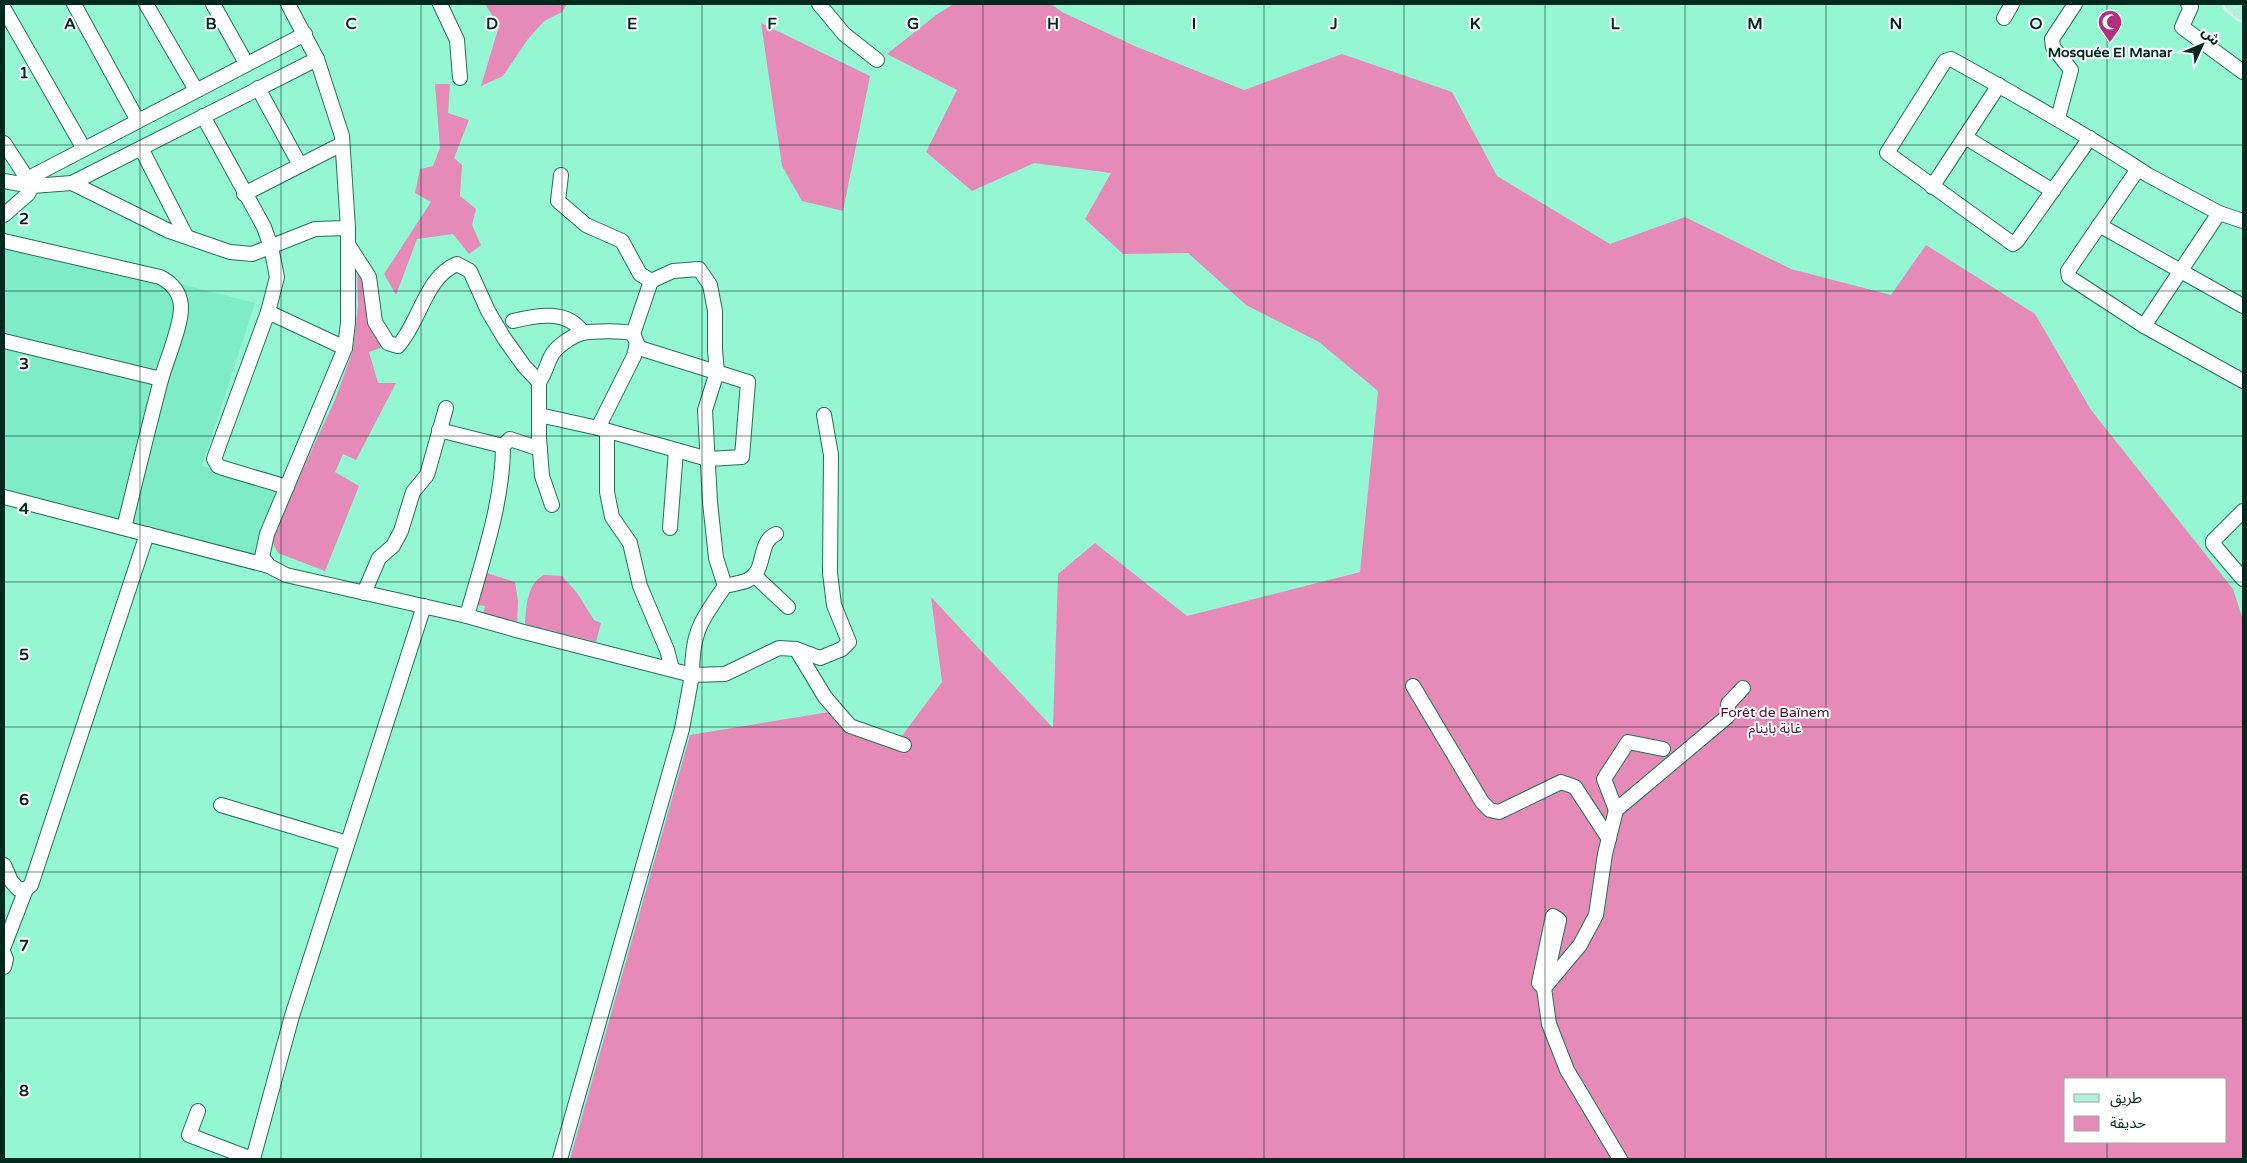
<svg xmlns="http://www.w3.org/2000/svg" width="2247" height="1163" font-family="'Varela Round','Noto Sans Arabic',sans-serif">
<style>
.built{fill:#7fecc8}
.green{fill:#e68bb8;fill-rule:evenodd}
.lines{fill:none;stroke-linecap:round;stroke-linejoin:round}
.minor-casing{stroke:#237059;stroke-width:16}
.major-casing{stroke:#fff;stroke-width:19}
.minor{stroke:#fff;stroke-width:14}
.major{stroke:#b0f1dc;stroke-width:16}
.grid{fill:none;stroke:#00291e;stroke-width:1;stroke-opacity:0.55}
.labels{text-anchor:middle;stroke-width:4;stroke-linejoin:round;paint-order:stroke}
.poi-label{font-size:14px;font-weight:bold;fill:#00291e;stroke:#fff}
.park-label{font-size:14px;fill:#4f0633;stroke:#fff}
.grid-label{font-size:16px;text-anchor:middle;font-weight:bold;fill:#00291e;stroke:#fff;stroke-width:4;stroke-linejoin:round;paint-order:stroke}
</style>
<rect width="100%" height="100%" fill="#95f6d4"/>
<polygon class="built" points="4,239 255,303 202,466 276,488 257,558 4,492"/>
<g class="green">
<polygon points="485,4 567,4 562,12 544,21 528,39 503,76 481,86 499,26"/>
<path d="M954,4H1051L1062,12L1137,47L1244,90L1342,54L1452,92L1497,176L1610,244L1685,217L1791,269L1891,295L1926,245L2035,314L2091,410L2233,589L2243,620V1159H570L690,735L829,712L901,737L942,682L931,597L1053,728L1058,574L1095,543L1187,616L1360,572L1378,391L1319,342L1246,305L1188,253L1123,254L1085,219L1111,173L1034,163L972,191L926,152L957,90L887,54L936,15ZM2066,1079H2226V1142H2066Z"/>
<polygon points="761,23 870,76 843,211 802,201 782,166"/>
<polygon points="435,84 450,84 448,113 469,120 454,158 462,165 460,196 476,209 472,225 481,245 469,254 453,234 417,239 396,295 384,274 431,202 415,193 420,169 433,166 440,148"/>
<polygon points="357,268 365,281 383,343 380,348 369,352 378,383 396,383 356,460 343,454 335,472 359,486 325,571 278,553 273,543 274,531 335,400 353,350 358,306"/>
<polygon points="484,572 515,582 518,601 517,623 483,615 485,606 478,605"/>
<path d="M544,575L562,576L577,593L594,620L601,623L596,642L525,624C526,608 527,583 544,575Z"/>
</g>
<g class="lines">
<defs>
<g id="minor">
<polyline points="74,4 138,121"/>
<polyline points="146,4 196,90"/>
<polyline points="213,4 246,63"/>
<polyline points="288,4 317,59 342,136 348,228 348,322 345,348 267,534 262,557 269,566 286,575 467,616 520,631 692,675 682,729 560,1159"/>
<polyline points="440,4 457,40 460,78"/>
<polyline points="819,4 844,34 877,60"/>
<polyline points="2188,4 2191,7 2182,27 2243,72"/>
<polyline points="4,9 84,149"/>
<polyline points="2004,18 2012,4"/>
<polyline points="258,88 300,165"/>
<polyline points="203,116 264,227 271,247 277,277 268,312 214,459 218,466 223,468 287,487"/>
<polyline points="2058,118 2071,70 2053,47 2052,39 2075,4"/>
<polyline points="1965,137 2053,191"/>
<path d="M2090,138L2017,241L2013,244L1887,153L1945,61L1951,59C2018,96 2084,133 2148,175L2219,213L2243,221"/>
<polyline points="4,143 32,186"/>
<polyline points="141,148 186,236"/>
<polyline points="2138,169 2068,271 2069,277 2144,326 2243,381"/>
<polyline points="561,175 558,201 586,225 622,241 640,274 651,281 633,334"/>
<polyline points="27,179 305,34"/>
<polyline points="4,181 32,186 72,183 317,59"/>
<polyline points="72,183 169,231 230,252 252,254 315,229 348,228"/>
<polyline points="1932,187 1999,85"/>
<polyline points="244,194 342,144"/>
<polyline points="4,215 28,194 32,186"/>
<polyline points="2099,225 2243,306"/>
<path d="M4,241L160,277C172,283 180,293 181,306C182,325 166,361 161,380C148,429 136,479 124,528"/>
<path d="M349,246L369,277L375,322L388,343L398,346C420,322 425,277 457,264L470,271L488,311L504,338L524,366L539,382"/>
<path d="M651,281L673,271L699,269L710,285L715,311V350L717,372L705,410L710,502L716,558L725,586C701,621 692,631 692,675L725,674L779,648L796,649L820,658L842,649L849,642L834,605L830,573L831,455L824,415"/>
<polyline points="268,312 345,348"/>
<path d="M513,321C536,315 568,309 583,333"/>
<polyline points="2144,326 2219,213"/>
<polyline points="4,341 161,379"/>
<polyline points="539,415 598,428 708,459 742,457 748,382 636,347"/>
<polyline points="439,430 503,446 510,439 540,449"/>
<polyline points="607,431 607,492 612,517 630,543 640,586 667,650 672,669"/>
<polyline points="4,497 269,566"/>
<path d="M552,505L542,476L539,438V382C546,373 547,362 553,353C559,345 572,336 582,333C591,331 625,330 633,334L637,343L634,356L598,428"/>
<polyline points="2243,511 2213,541 2213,544 2243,579"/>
<polyline points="670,528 676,450"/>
<polyline points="754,575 788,607"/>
<path d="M725,586C732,584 742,583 748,580C767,571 757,542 776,534"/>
<polyline points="364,593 379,558 393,546 401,531 413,492 427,475 446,408"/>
<path d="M467,616C482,561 503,503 503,446"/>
<polyline points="796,649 825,697 850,726 904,745"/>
<polyline points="1413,686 1482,802 1490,810 1499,812 1561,782 1575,787 1609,839"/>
<polyline points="221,805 347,843"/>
<polyline points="1616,810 1604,779 1628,742 1663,749"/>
<polyline points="4,865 11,881 18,889 26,889 31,885 147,534"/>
<polygon points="1553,916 1559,920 1544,988 1539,983"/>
<polyline points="4,946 26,889"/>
<polyline points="4,954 6,959 4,967"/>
<polyline points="198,1111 189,1135 252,1159"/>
<polyline points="253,1159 292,1016 424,606"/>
<polyline points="1620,1159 1567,1070 1549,1024 1544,988 1580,945 1596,915 1605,854 1616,810 1728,716 1728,704 1743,688"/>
</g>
<polyline id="major" points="2232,4 2243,13"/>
</defs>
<use href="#minor" class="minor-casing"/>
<use href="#major" class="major-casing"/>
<use href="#minor" class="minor"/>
<use href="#major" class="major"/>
</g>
<path class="grid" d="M140,4V1159M281,4V1159M421,4V1159M562,4V1159M702,4V1159M843,4V1159M983,4V1159M1124,4V1159M1264,4V1159M1404,4V1159M1545,4V1159M1685,4V1159M1826,4V1159M1966,4V1159M2107,4V1079M4,145H2243M4,291H2243M4,436H2243M4,582H2243M4,727H2243M4,872H2243M4,1018H2243M2107,1142V1159"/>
<defs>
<symbol id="mosque-pin" viewBox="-11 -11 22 30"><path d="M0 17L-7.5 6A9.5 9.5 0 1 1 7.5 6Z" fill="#b2307b" stroke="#fff"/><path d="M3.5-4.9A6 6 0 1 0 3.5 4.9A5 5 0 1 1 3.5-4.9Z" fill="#fff"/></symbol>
</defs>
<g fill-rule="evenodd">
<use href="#mosque-pin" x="2096" y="8" width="28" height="38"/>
</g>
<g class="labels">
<g class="poi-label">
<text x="2110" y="57">Mosquée El Manar</text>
</g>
<g class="park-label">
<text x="1775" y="717">Forêt de Baïnem<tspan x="1775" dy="16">غابة باينام</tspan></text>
</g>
</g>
<g class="grid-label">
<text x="70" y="29">A</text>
<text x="211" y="29">B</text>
<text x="351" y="29">C</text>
<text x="492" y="29">D</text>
<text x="632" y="29">E</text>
<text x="772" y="29">F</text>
<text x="913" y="29">G</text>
<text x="1053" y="29">H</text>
<text x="1194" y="29">I</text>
<text x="1334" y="29">J</text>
<text x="1475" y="29">K</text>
<text x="1615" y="29">L</text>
<text x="1755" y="29">M</text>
<text x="1896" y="29">N</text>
<text x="2036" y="29">O</text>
<text x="24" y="78">1</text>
<text x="24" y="224">2</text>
<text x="24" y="369">3</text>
<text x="24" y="514">4</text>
<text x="24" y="660">5</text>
<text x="24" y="805">6</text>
<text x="24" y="951">7</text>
<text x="24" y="1096">8</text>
</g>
<rect width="2247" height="1163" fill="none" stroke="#00291e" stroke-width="10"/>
<rect x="2064" y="1078" width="162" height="65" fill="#ffffff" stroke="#99a9a5"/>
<rect x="2074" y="1094" width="25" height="8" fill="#b0f1dc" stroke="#99a9a5"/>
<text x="2110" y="1103" font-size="15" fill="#00291e">طريق</text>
<rect x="2074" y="1116" width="25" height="15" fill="#e68bb8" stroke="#99a9a5"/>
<text x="2110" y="1128" font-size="15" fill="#00291e">حديقة</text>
<g transform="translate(2202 45) rotate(46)" stroke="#ffffff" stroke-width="4" paint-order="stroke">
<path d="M0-4L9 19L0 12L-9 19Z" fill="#00291e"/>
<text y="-8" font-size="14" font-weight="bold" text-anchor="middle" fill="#00291e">ش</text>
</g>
</svg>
